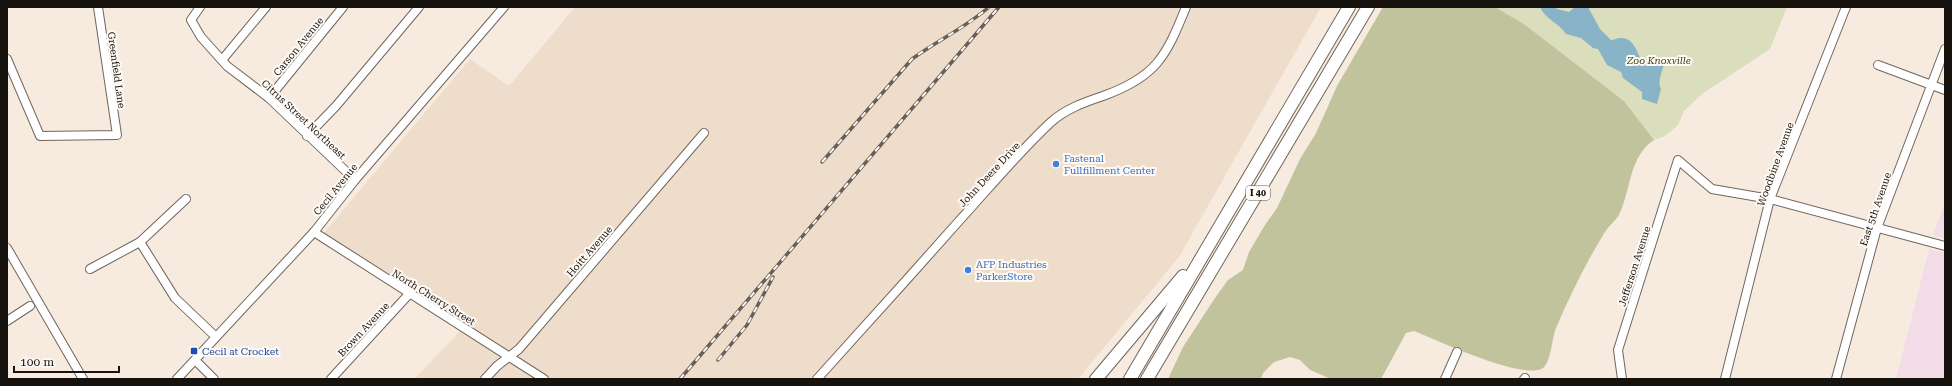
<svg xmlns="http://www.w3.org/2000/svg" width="1952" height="386" font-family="'Roboto Serif',serif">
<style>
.commercial{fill:#f3dce8}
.built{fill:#efddcc}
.green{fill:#dbdebc}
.forest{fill:#c1c39c}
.water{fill:#89b3c7}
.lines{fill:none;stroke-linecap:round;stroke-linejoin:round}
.minor-casing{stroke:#70665c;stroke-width:10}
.highway-casing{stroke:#70665c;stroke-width:14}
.minor{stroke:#fff;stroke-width:8}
.highway{stroke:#fff;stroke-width:12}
.rail-casing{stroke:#676059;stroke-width:3.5}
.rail{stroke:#fffaf5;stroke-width:2;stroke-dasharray:6;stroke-linecap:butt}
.shop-dot{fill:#3f7fe0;stroke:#fffaf5;stroke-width:1.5}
.transit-dot{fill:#1a4fb4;stroke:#fffaf5;stroke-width:1.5}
.labels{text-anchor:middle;stroke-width:4;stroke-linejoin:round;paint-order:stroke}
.shield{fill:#fffaf5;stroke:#5c5853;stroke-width:1}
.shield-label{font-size:9px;font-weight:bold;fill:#16120e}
.street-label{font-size:10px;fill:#16120e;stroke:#fffaf5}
.park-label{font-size:10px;font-style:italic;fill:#3b3d0c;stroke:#fffaf5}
.shop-label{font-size:10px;fill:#366cbe;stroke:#fffaf5;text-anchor:start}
.transit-label{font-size:10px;fill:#164399;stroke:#fffaf5;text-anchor:start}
</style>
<rect width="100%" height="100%" fill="#f7ebe0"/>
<g class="commercial">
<polygon points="1945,203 1945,238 1933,235"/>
<polygon points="1929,249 1945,253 1945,379 1896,379"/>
</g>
<polygon class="built" points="575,7 1321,7 1179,257 1078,379 414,379 467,324 323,234 470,59 509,86"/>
<polygon class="green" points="1495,7 1787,7 1770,49 1702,94 1684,111 1678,125 1665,136 1654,140 1624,101 1524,24"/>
<path class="forest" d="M1383,7H1495L1524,24L1624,101L1654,140C1629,156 1631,190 1619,215C1616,220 1611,224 1607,229C1603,234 1600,241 1596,247C1581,273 1568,300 1556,328C1552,338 1551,362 1543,368C1523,381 1437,340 1414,331L1406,333L1381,379H1331L1310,370L1300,360L1290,357L1274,362L1263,373L1261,379H1168L1183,347L1215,298L1228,280L1243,270L1249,252L1265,225L1277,208L1300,159L1316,133L1337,86Z"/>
<path class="water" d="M1540,7H1555L1557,9L1569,12L1575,7H1588L1600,29L1611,40C1614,40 1617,38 1620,38C1633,37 1637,51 1641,60L1656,62L1662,60L1664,64C1662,73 1657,81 1661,89L1657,104L1642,99V92L1623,78L1621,72L1607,65L1598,49L1593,48L1581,38L1566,34C1559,23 1545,19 1540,7Z"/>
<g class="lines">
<defs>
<g id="minor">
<polyline points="200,7 191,20 201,37 227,66 269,98 355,180"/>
<polyline points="7,59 40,136 117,135 98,7"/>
<polyline points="222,60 266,7"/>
<polyline points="1878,65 1945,90"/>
<polyline points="269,98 343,7"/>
<polyline points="307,136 336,106 419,7"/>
<polyline points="314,232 544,379"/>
<polyline points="140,242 175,298 216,337"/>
<polyline points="7,248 83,379"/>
<polyline points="90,269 140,242 186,199"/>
<polyline points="7,321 30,306"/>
<polyline points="195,360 214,379"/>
<polyline points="177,379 314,232 355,180 504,7"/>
<polyline points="331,379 410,293"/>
<polyline points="485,379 497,366 519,349 704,133"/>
<path d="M817,379C865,326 912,274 959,221C989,188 1018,153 1050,123C1065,109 1085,102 1103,96C1156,77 1166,57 1186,7"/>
<polyline points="1445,379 1457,352"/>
<polyline points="1524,379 1525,378"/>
<polyline points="1622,379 1618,350 1678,160 1712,189 1770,199 1945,246"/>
<polyline points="1725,379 1770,199 1846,7"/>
<polyline points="1836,379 1877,228 1945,49"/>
</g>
<g id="highway">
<polyline points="1096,379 1183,276"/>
<polyline points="1130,379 1349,7"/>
<polyline points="1147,379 1368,7"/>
</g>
</defs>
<use href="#minor" class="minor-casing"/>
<use href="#highway" class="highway-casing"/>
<use href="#minor" class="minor"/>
<use href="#highway" class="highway"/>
<defs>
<g id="rail">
<path d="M822,162L912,59C938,40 965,28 989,7"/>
<polyline points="718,360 747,325 773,277"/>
<polyline points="680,379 999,7"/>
</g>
</defs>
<use href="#rail" class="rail-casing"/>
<use href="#rail" class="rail"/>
</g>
<g class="shop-dot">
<circle cx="1056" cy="164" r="4"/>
<circle cx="968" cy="270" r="4"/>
</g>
<rect class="transit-dot" x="190" y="347" width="8" height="8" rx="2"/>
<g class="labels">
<rect class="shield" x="1246" y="186" width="24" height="14" rx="3"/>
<g class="shield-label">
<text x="1258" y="196">I 40</text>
</g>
<g class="street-label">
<text transform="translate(298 46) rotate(-51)" y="4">Carson Avenue</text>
<text transform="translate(117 70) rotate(82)" y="4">Greenfield Lane</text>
<text transform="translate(304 119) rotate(43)" y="4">Citrus Street Northeast</text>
<text transform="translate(1775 164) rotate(-70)" y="4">Woodbine Avenue</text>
<text transform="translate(989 174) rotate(-47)" y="4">John Deere Drive</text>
<text transform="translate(335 189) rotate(-51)" y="4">Cecil Avenue</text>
<text transform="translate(1875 209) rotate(-71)" y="4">East 5th Avenue</text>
<text transform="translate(589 251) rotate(-49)" y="4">Hoitt Avenue</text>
<text transform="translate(1634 266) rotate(-72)" y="4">Jefferson Avenue</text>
<text transform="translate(434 297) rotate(32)" y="4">North Cherry Street</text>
<text transform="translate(363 329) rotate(-47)" y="4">Brown Avenue</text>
</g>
<g class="park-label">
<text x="1659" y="64">Zoo Knoxville</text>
</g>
<g class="shop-label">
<text x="1064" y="162">Fastenal<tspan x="1064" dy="12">Fullfillment Center</tspan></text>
<text x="976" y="268">AFP Industries<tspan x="976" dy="12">ParkerStore</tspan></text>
</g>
<g class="transit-label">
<text x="202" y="355">Cecil at Crocket</text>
</g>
</g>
<rect width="1952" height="386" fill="none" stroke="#16120e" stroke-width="16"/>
<path d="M14 366v6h105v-6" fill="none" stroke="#16120e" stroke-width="2"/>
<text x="20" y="366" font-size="12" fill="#16120e" stroke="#fffaf5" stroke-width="3" paint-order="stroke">100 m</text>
</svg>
